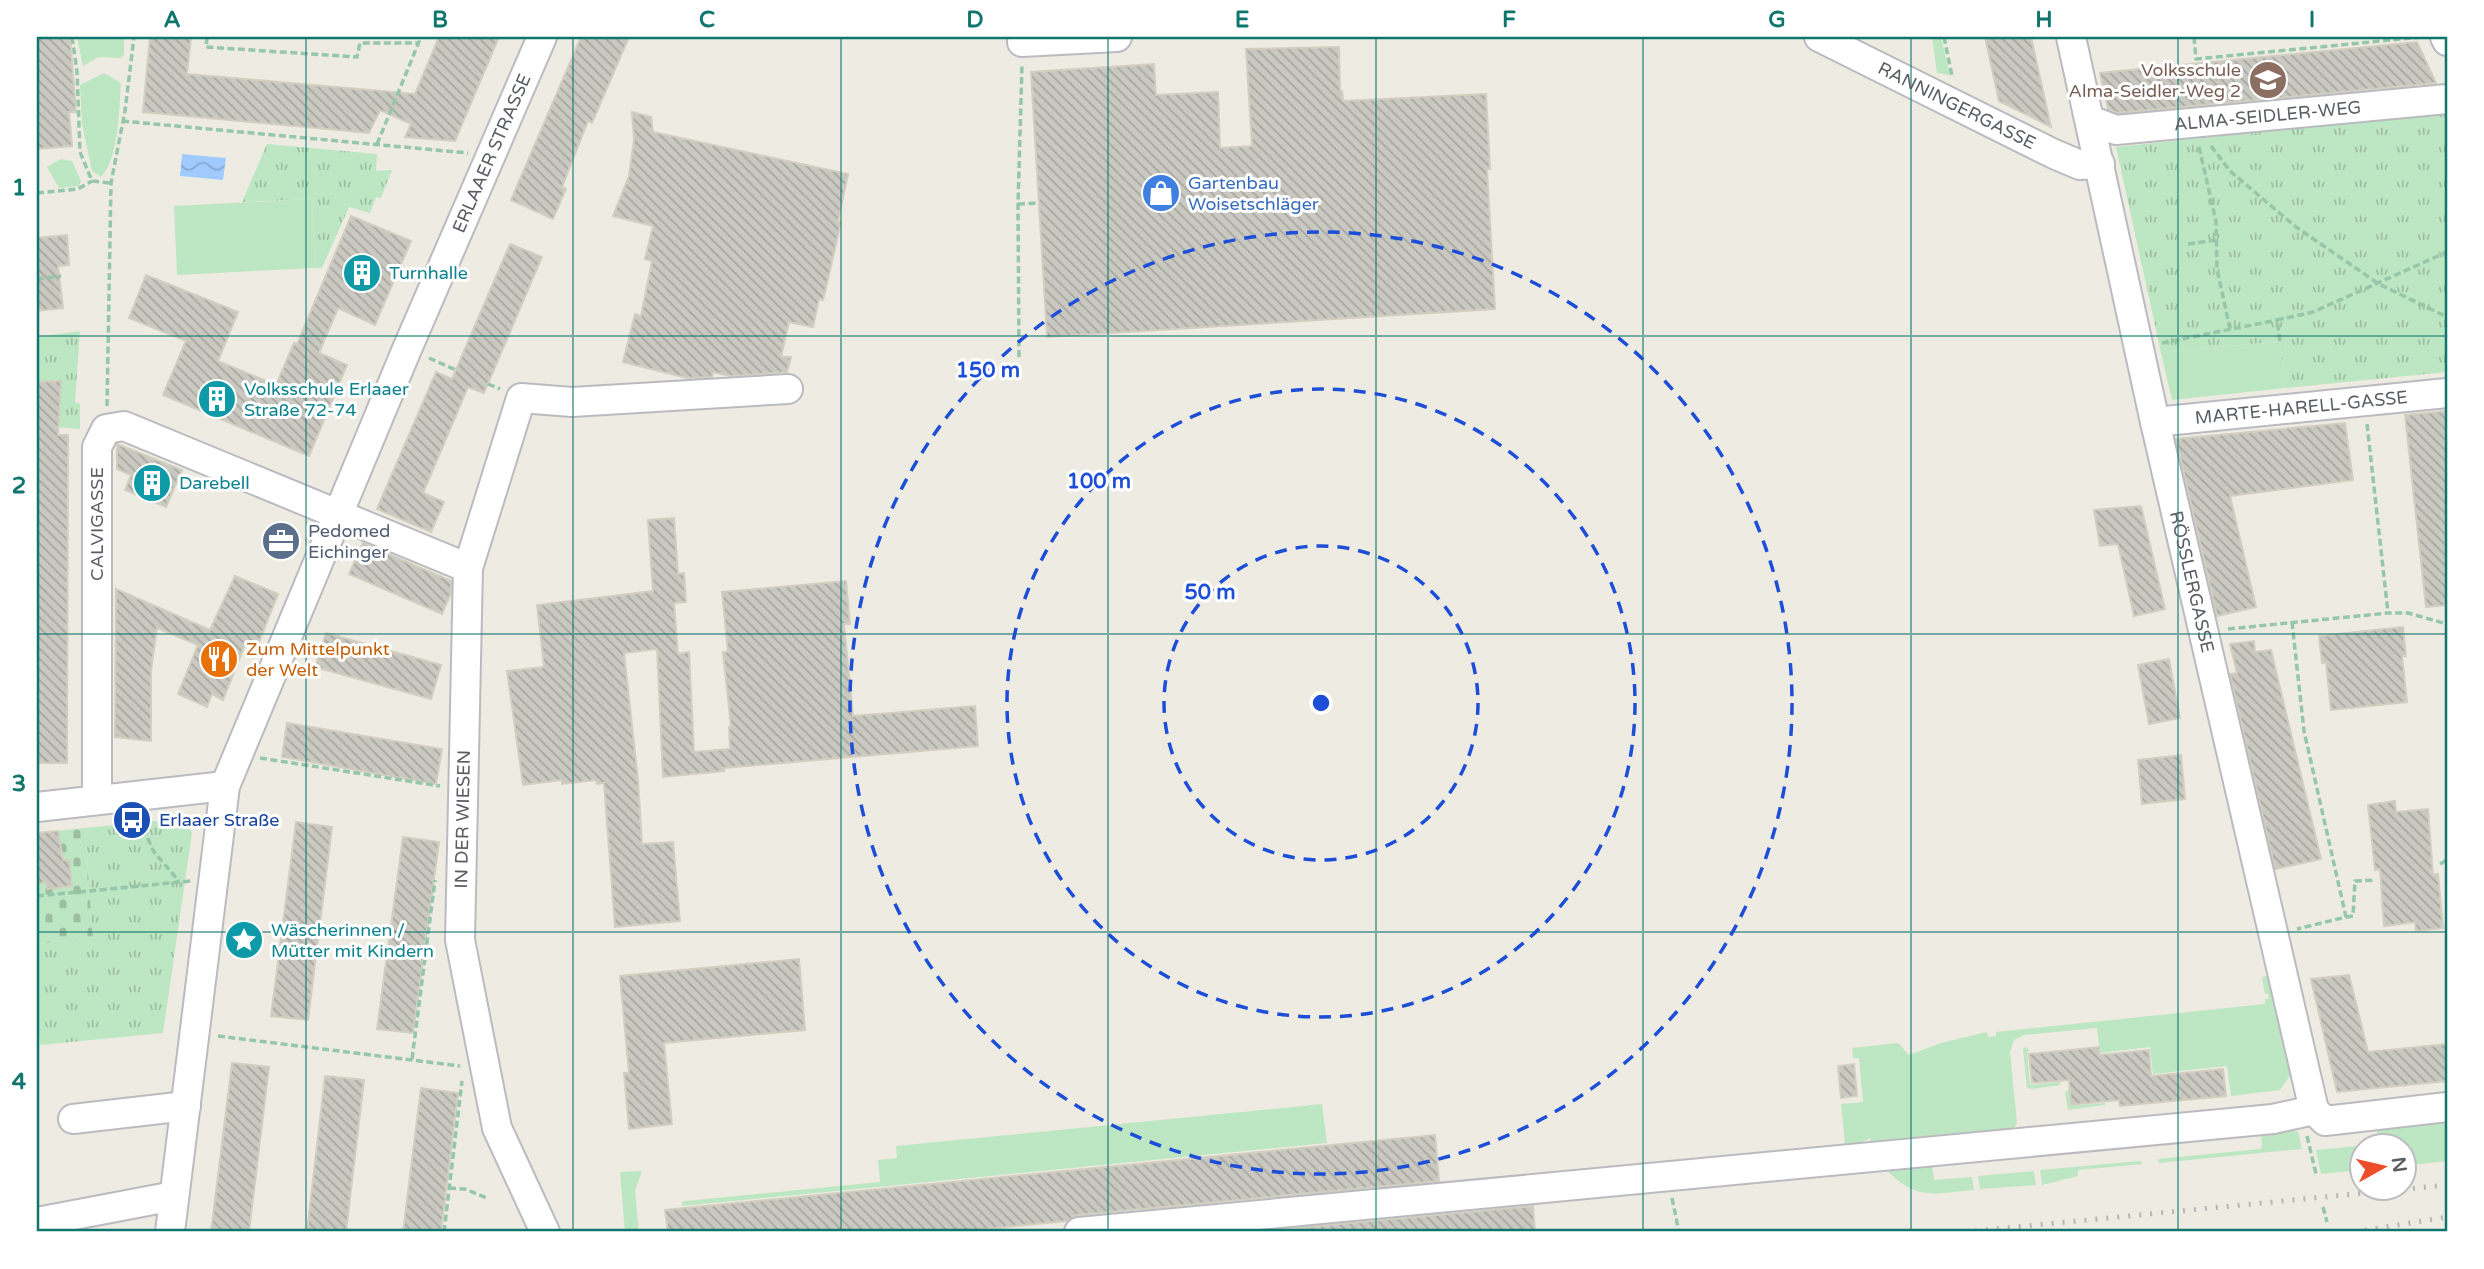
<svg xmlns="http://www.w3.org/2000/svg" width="2484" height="1269" font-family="'Varela Round',sans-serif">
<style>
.green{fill:#bde6c2}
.cemetery{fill:url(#cemetery-stones)}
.park{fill:url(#park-tufts)}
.water{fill:url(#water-waves)}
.building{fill:url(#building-back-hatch);stroke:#d2cfc0;stroke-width:2}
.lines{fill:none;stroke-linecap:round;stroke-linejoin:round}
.minor-casing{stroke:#babbc1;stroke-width:32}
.path{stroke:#96c7aa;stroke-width:3.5;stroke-dasharray:7 3.5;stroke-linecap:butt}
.minor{stroke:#fff;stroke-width:28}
.rail{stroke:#b5b6b6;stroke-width:5;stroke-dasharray:2 9;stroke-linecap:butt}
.grid{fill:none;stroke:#0f766e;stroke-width:2;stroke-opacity:0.55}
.ring{fill:none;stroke:#1d4ed8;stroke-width:3.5;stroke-dasharray:12 9}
.labels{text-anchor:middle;stroke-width:6;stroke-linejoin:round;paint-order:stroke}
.education-label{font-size:18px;fill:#785e54;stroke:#fff;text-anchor:end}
.street-label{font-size:18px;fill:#5a5d63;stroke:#fff}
.shop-label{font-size:18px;fill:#366cbe;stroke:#fff;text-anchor:start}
.culture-label{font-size:18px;fill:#0d838f;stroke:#fff;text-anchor:start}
.service-label{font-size:18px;fill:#4e5e75;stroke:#fff;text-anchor:start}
.food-label{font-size:18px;fill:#c56008;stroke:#fff;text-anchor:start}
.transit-label{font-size:18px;fill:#164399;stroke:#fff;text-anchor:start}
.centre{fill:#1d4ed8;stroke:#fff;stroke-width:3.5}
.ring-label{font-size:21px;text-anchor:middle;font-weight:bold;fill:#1d4ed8;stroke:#fff;stroke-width:6;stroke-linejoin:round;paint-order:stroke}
.neatline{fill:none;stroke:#0f766e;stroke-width:2.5}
.grid-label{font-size:23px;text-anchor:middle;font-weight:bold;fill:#0f766e}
</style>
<defs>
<pattern id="cemetery-stones" width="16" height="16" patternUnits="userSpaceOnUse" patternTransform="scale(1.75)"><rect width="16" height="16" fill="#bde6c2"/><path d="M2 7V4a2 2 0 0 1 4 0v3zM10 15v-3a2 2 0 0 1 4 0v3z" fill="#9dbea1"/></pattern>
<pattern id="park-tufts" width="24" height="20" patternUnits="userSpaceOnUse" patternTransform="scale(1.75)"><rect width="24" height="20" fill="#bde6c2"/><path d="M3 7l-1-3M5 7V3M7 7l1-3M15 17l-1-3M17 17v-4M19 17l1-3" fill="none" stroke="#9dbea1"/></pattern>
<pattern id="water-waves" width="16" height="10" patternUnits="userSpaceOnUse" patternTransform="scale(1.75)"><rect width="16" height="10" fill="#a1cbff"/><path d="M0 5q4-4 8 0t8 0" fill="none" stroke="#86a8d2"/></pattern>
<pattern id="building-back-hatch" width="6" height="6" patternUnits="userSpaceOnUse" patternTransform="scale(1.75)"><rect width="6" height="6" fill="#cac9c1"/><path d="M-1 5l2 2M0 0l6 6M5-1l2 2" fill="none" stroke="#a7a6a0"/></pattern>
</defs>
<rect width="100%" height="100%" fill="#eeece2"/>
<g class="green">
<polygon points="77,37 124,37 124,54 121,58 98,57 83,66"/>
<polygon points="1932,37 1941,37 1950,75 1937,73"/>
<path d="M104,73L121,83C119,109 119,158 101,177L92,171L82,124L80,85Z"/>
<polygon points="61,159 72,161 81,181 79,186 59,188 47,167"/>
<polygon points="312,199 315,268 177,275 174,206"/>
<polygon points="2280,341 2285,388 2172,400 2161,353"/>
<polygon points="2272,975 2294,1070 2280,1090 2231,1096 2227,1066 2153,1074 2150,1047 2100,1053 2097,1028 2024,1035 2014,1040 2010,1052 2017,1123 2014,1128 1871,1141 1870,1138 1862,1142 1845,1144 1841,1104 1863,1102 1859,1058 1853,1058 1852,1048 1898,1043 1909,1055 1941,1043 1987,1032 1988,1037 1996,1036 1996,1032 2265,1004 2265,999 2269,998 2268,994 2265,994 2262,977"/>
<polygon points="2026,1047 2030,1051 2027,1052 2030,1085 2060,1082 2060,1085 2032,1089 2027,1088 2023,1049"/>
<polygon points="2069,1090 2071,1106 2105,1103 2105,1105 2068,1110 2065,1092"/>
<polygon points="1322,1104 1327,1143 682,1206 682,1202 686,1201 880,1182 878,1160 897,1158 896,1146"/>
<polygon points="2447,1123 2447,1161 2404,1166 2404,1146 2362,1146 2361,1170 2321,1174 2316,1150 2377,1144 2377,1130"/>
<polygon points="2274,1131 2298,1131 2302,1149 2159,1163 2158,1159 2260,1149 2262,1147 2261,1133"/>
<polygon points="2140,1161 2143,1164 2078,1170 2078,1176 2042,1185 2040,1170"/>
<path d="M1932,1165L1934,1180L1972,1177L1974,1190C1935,1193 1916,1202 1886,1169Z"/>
<polygon points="642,1171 635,1191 639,1232 625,1232 620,1172"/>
<polygon points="2034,1171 2036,1185 1980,1189 1978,1176"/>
</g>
<polygon class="cemetery" points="85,828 93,937 37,944 37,833"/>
<g class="park">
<polygon points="2447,112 2447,372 2285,388 2280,341 2161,353 2116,147"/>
<polygon points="267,144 377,154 376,171 392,170 381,198 376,197 370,213 349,207 322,268 315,268 312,199 242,202"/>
<polygon points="80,331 75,402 80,404 80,429 58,427 49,385 37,382 37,337"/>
<polygon points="185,818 192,833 163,1033 40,1045 37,1013 37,944 93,937 85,828"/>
</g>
<polygon class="water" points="182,154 226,158 223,180 180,176"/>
<g class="building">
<polygon points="37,37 70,37 76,112 69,112 72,146 37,149"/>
<polygon points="150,37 191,37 187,74 415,94 439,37 499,37 455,141 405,137 411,124 380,110 369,133 143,112"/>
<polygon points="581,37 629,37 592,123 588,121 562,187 566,189 553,219 511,200"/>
<polygon points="1985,37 2031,37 2051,127 1999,101"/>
<polygon points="2417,42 2436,83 2118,113 2108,109 2100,73"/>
<polygon points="1339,47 1340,91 1342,91 1343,101 1486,94 1490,169 1487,169 1495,309 1047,337 1031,72 1154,64 1156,95 1218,92 1220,148 1252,146 1246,49"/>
<polygon points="632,112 651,117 653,132 848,174 838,221 841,222 826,288 823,300 819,299 813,327 789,322 781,357 791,357 787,372 730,376 713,372 712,377 687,378 623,362 635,314 641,316 652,261 645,259 653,226 613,216 629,176 634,140"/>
<polygon points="351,216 411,241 375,325 338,308 319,353 347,365 309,456 163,395 186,341 129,318 146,275 238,312 218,361 276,385 294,343 297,344"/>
<polygon points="67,235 69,265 58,266 63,308 37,311 37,238"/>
<polygon points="510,244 542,257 484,393 468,387 423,493 444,502 431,532 377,509 436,372 452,379"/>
<polygon points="61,381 58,435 68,435 67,763 37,763 37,382"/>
<polygon points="2447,411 2447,605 2426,607 2405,415"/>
<polygon points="2345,423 2353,480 2230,496 2256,607 2217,616 2176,439"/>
<polygon points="117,444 182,470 166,507 125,490 131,475 117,469"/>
<polygon points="2141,506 2165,609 2134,616 2118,544 2100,546 2094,510"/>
<polygon points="674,518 678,574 684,573 686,602 674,603 678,654 689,652 694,752 730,749 729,727 731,727 723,652 728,652 722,592 846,581 850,624 844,624 853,716 975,706 978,746 724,768 724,771 663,777 657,649 624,653 638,780 642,844 673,842 680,921 615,927 604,783 597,784 596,780 562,784 562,780 523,785 507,671 544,667 537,605 653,591 648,520"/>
<polygon points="363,543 451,581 451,593 442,614 349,574"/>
<polygon points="235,576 278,594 256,650 245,645 223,700 212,694 207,707 178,694 198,645 157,628 151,670 151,741 115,737 116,589 210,630"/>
<polygon points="2403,627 2406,656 2402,656 2407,702 2331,710 2326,663 2322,663 2319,636"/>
<polygon points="326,633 441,665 431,699 315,667"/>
<polygon points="2254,641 2255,652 2271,650 2321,859 2275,869 2230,674 2237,673 2230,644"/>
<polygon points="2169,659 2180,718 2149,724 2138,665"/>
<polygon points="287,723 442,749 436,784 282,757"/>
<polygon points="2181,755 2185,799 2142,804 2138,760"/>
<polygon points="2395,801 2396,812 2428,809 2433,875 2438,874 2443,928 2416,931 2415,922 2384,926 2380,869 2375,870 2368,805"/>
<polygon points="296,822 332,827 308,1020 271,1016"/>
<polygon points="58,831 63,860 69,860 72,886 47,889 46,882 37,884 37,833"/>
<polygon points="403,837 439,842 413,1033 377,1029"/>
<polygon points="799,959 805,1030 664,1043 672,1124 629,1129 624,1073 629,1073 620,976"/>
<polygon points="2349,975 2368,1052 2447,1044 2447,1081 2337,1092 2311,979"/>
<polygon points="2099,1047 2099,1055 2149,1050 2151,1076 2223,1069 2226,1096 2120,1106 2119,1100 2071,1105 2069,1080 2032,1083 2029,1054"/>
<polygon points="232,1063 269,1067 249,1232 211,1232"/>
<polygon points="1854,1064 1857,1096 1841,1098 1838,1066"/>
<polygon points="325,1076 364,1080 346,1232 307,1232"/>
<polygon points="421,1088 458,1093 441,1232 403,1232"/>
<polygon points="1435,1135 1439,1181 1077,1215 1067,1221 955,1232 668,1232 665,1210"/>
<polygon points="1533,1206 1535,1232 1253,1232"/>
</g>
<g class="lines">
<defs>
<g id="minor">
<path id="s1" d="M1819,37L2054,154L2080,165L2100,164"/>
<path id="s2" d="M2071,37L2155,422L2314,1110L2325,1121L2447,1107"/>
<polyline points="2445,37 2447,41"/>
<polyline points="1022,42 1117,37"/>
<path id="s3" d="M2090,120L2116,130L2447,99"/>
<path id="s4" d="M2155,422L2447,393"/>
<polyline points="97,800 97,447 106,429 124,426 468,568"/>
<polyline points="37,807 225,786"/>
<polyline points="73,1119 186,1106"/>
<polyline points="37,1222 174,1196"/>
<path id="s5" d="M170,1232L225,786L407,349L542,37"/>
<path id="s6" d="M545,1232L497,1128L460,940L468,568L521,398L572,402L788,389"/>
<polyline points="1079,1232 2273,1119 2314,1110"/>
</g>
</defs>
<use href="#minor" class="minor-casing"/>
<g class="path">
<polyline points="72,37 77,71 80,152 92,181 110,183"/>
<polyline points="207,37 206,47 357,57 360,43 418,43"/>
<polyline points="1944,37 1952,76"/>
<polyline points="2194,37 2196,59 2422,37"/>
<polyline points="122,121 468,153"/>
<polyline points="377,144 421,37"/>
<polyline points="2211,146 2230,171 2296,227 2379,284 2447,317"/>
<polyline points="2199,147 2216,221 2217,269 2230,329"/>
<polyline points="37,193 78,189 92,181"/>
<polyline points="1018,204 1039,203"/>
<polyline points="2188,244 2216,240"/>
<polyline points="37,279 61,276"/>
<polyline points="2280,341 2277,320 2313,312 2447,252"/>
<polyline points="2162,343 2277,320"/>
<polyline points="1019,357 1018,204 1022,65"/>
<polyline points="429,358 456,370"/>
<polyline points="488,384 500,389"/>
<polyline points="107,406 111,183 125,111 134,37"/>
<polyline points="2367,424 2388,613"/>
<polyline points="2292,622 2304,731 2346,917 2297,929"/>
<polyline points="2228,629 2388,613 2408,613 2447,624"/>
<polyline points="260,758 440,786"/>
<polyline points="139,819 154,852 179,881"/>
<polyline points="2440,864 2447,860"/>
<polyline points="37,896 191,881"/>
<polyline points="2346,917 2353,916 2355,881 2375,880"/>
<polyline points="218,1036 460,1066"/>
<polyline points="412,1059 435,880"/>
<polyline points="2307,1136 2316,1174"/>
<polyline points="449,1188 465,1189 489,1199"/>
<polyline points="1672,1198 1679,1232"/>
<polyline points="2323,1207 2327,1222"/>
<polyline points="444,1232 462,1081"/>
</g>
<use href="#minor" class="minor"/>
<g class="rail">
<polyline points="1964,1232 2447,1185"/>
<polyline points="2354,1232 2447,1217"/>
</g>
</g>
<path class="grid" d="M306,37V1232M573,37V1232M841,37V1232M1108,37V1232M1376,37V1232M1643,37V1232M1911,37V1232M2178,37V1232M37,336H2447M37,634H2447M37,932H2447"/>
<g class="ring">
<circle cx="1321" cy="703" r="157"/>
<circle cx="1321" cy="703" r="314"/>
<circle cx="1321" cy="703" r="471"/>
</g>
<defs>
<symbol id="school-disc" viewBox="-11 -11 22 22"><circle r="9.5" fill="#8d6e63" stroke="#fff"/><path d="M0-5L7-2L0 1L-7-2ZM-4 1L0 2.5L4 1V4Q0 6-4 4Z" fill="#fff"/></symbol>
<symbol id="shop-disc" viewBox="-11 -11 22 22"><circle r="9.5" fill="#3f7fe0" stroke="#fff"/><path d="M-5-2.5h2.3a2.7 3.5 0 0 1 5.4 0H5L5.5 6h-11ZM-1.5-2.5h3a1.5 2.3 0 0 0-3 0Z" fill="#fff"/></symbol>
<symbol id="building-disc" viewBox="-11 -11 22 22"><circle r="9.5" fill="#0f9aa8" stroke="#fff"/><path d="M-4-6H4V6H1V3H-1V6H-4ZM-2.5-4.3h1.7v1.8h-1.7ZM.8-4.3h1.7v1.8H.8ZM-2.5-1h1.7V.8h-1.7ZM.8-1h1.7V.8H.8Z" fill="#fff"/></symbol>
<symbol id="office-disc" viewBox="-11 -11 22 22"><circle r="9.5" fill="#5c6f8a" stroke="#fff"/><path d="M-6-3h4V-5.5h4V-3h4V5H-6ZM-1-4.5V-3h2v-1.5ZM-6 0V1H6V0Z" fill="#fff"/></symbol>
<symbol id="restaurant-disc" viewBox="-11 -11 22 22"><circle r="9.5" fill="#e8710a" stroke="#fff"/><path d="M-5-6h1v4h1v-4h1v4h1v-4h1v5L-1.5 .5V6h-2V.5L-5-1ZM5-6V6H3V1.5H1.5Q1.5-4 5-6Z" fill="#fff"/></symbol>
<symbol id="bus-disc" viewBox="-11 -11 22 22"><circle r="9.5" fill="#1a4fb4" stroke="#fff"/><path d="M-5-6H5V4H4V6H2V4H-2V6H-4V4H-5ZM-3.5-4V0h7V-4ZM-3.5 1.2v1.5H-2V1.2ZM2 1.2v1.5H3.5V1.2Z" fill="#fff"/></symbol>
<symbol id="sight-disc" viewBox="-11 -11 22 22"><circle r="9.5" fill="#0f9aa8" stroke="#fff"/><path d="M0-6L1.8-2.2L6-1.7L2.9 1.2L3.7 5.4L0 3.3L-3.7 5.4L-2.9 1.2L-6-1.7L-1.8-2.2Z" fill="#fff"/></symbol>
</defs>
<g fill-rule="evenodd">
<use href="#school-disc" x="2246" y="58" width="44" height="44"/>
<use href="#shop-disc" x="1139" y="171" width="44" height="44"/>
<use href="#building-disc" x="340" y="251" width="44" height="44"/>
<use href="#building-disc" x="195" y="377" width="44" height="44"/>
<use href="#building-disc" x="130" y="461" width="44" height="44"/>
<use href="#office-disc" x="259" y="519" width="44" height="44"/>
<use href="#restaurant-disc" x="197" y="637" width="44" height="44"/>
<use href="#bus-disc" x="110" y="798" width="44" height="44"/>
<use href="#sight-disc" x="222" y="918" width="44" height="44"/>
</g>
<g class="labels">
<g class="education-label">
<text x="2241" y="76">Volksschule<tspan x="2241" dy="21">Alma-Seidler-Weg 2</tspan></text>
</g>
<g class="street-label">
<text dy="6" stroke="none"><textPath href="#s1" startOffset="154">RANNINGERGASSE</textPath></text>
<text dy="6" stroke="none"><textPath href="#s3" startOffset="180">ALMA-SEIDLER-WEG</textPath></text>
<text dy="6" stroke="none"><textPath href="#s5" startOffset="1136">ERLAAER STRASSE</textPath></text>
<text dy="6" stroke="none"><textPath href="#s4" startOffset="147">MARTE-HARELL-GASSE</textPath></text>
<text transform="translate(97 524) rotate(-90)" y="6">CALVIGASSE</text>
<text dy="6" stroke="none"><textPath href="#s2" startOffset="558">RÖSSLERGASSE</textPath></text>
<text dy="6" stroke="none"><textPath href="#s6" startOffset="427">IN DER WIESEN</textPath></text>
</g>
<g class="shop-label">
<text x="1188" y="189">Gartenbau<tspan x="1188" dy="21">Woisetschläger</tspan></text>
</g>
<g class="culture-label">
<text x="389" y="279">Turnhalle</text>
<text x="244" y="395">Volksschule Erlaaer<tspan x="244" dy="21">Straße 72-74</tspan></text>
<text x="179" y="489">Darebell</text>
<text x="271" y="936">Wäscherinnen /<tspan x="271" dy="21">Mütter mit Kindern</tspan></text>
</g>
<g class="service-label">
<text x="308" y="537">Pedomed<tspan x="308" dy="21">Eichinger</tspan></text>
</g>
<g class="food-label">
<text x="246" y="655">Zum Mittelpunkt<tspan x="246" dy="21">der Welt</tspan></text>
</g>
<g class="transit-label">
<text x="159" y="826">Erlaaer Straße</text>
</g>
</g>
<circle cx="1321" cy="703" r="10" class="centre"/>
<g class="ring-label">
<text x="988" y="377">150 m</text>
<text x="1099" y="488">100 m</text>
<text x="1210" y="599">50 m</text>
</g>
<rect width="2484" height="1269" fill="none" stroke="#ffffff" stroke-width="77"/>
<g transform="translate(2383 1167) rotate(82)"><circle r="33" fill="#ffffff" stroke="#bdbec1" stroke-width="2"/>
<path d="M0-5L12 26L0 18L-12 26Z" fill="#ed4e28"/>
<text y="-10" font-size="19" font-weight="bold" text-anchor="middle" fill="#5a5d63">N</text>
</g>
<rect x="38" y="38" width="2408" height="1192" class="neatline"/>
<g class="grid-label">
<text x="172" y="27">A</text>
<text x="440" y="27">B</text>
<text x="707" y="27">C</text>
<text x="975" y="27">D</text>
<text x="1242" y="27">E</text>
<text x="1509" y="27">F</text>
<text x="1777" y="27">G</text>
<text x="2044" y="27">H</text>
<text x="2312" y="27">I</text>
<text x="19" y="195">1</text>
<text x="19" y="493">2</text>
<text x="19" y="791">3</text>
<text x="19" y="1089">4</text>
</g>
</svg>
